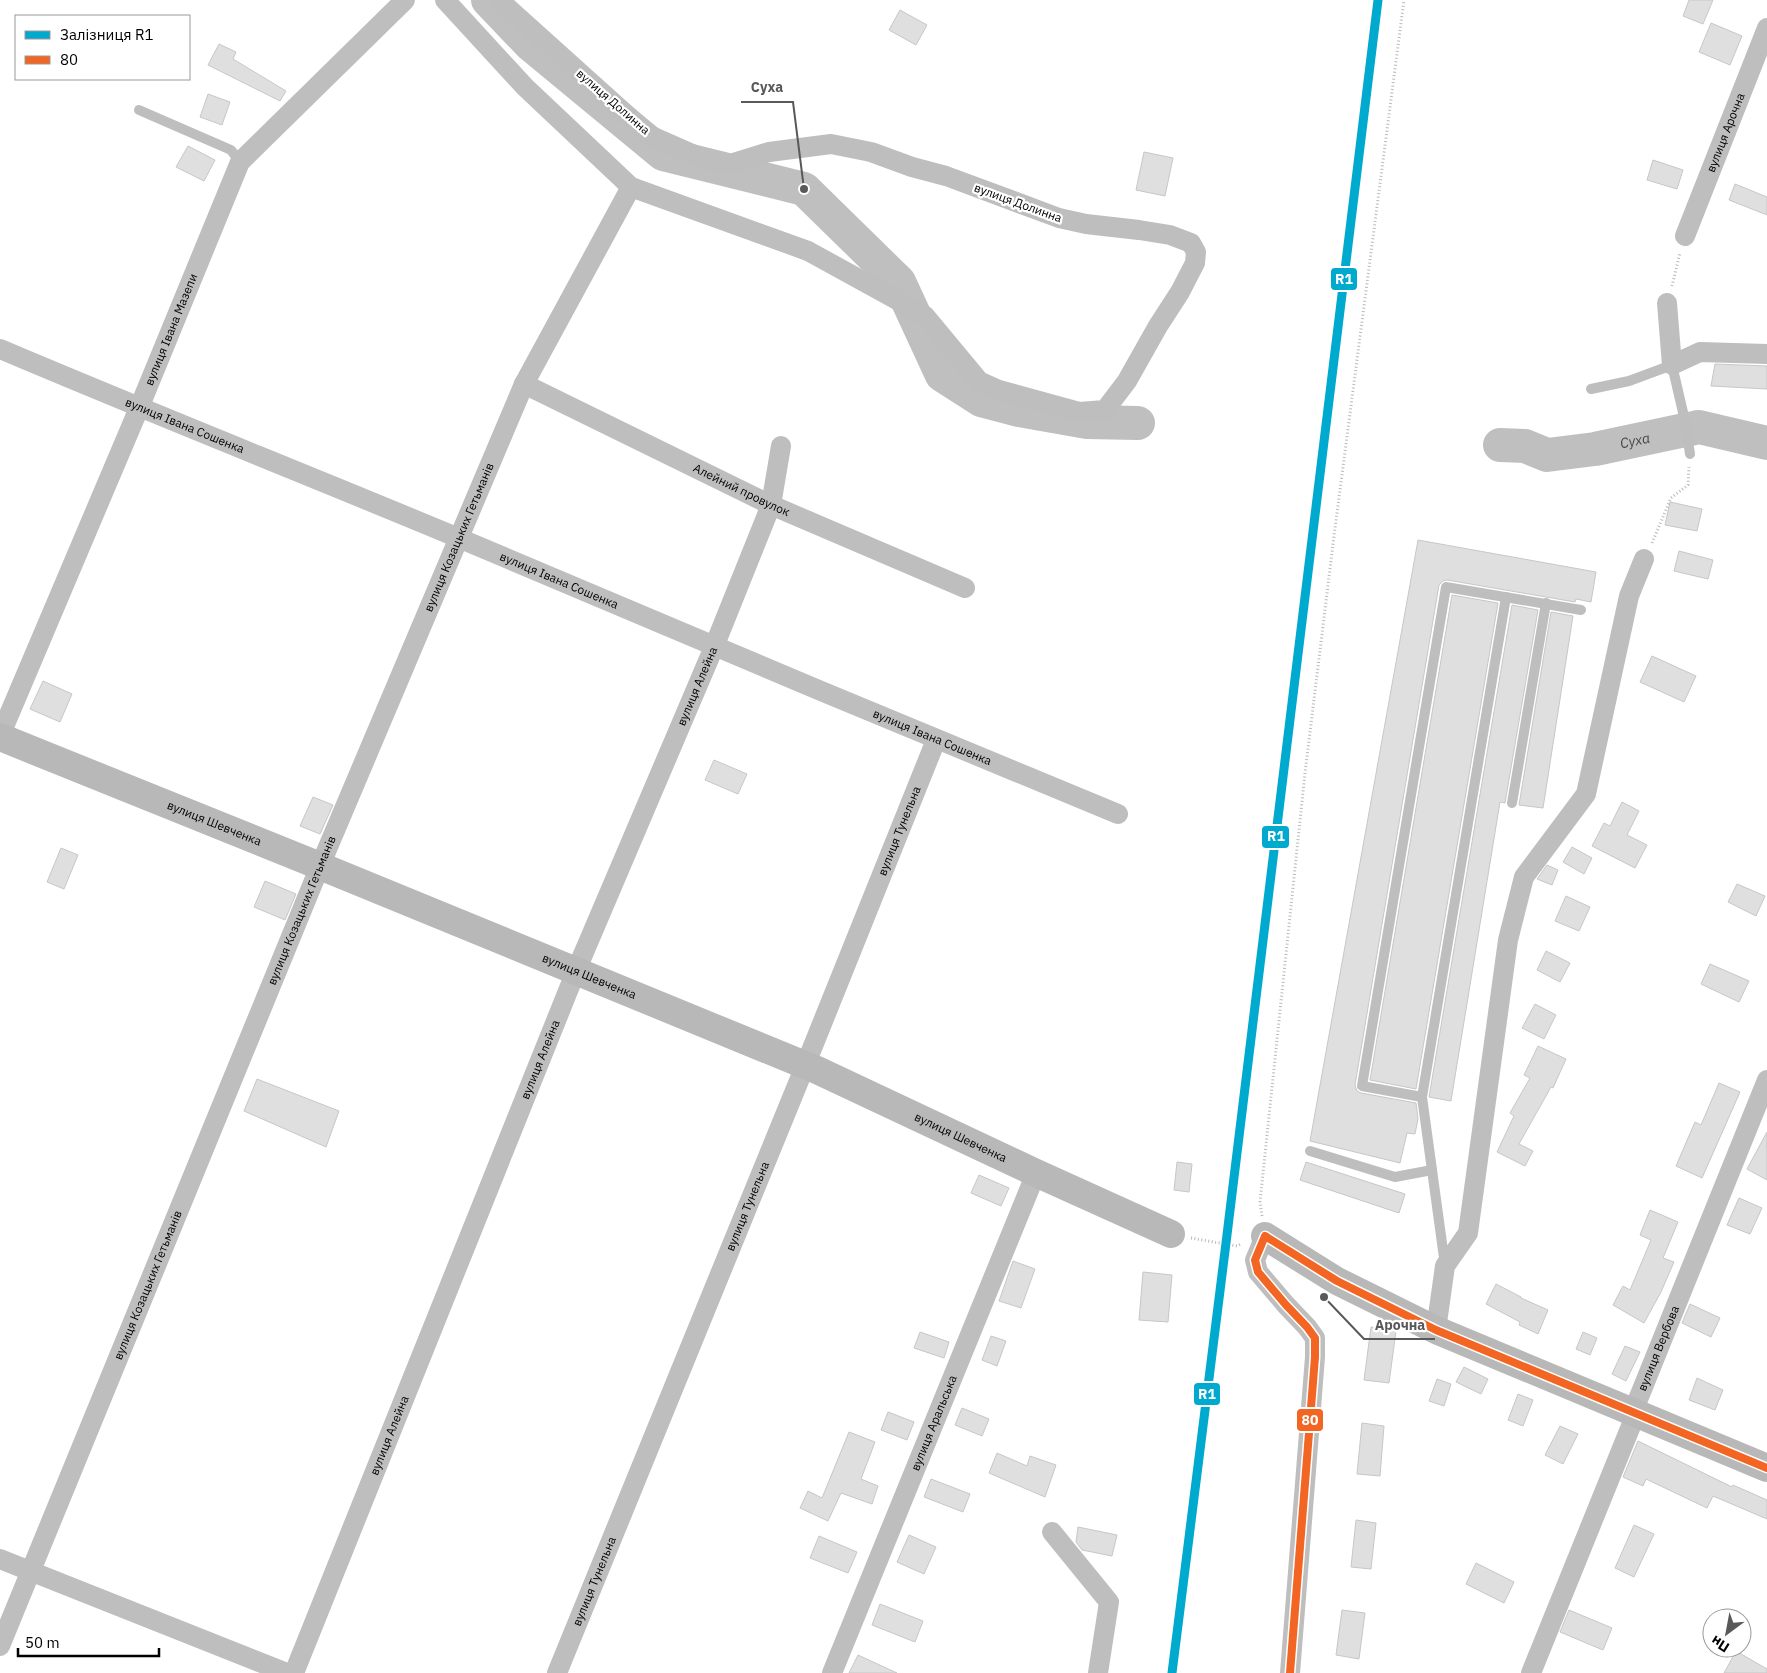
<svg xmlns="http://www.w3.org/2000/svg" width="1767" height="1673" font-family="'IBM Plex Sans',sans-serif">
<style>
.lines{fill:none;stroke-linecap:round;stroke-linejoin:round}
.river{stroke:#bfbfbf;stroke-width:34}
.building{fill:#dfdfdf;stroke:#c7c7c7}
.path{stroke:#b9b9b9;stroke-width:3;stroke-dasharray:1 2.5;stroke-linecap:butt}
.lane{stroke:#bebebe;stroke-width:10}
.street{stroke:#bebebe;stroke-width:20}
.secondary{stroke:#b8b8b8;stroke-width:28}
.bus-1-casing{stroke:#fff;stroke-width:11}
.bus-1{stroke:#f26522;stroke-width:8}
.rail-1-casing{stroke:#fff;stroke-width:12}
.rail-1{stroke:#00a9ce;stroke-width:9}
.labels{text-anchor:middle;stroke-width:4.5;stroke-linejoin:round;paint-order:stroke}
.street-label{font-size:12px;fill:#000;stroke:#fff}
.water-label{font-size:14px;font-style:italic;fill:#444;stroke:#fff}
.leader{fill:none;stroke:#595959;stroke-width:2}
.callout-dot{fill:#595959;stroke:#fff;stroke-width:2}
.callout-label{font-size:14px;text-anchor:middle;font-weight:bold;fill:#595959;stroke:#fff;stroke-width:4.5;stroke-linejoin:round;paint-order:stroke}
.line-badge{stroke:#fff;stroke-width:2}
.badge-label{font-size:14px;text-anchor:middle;font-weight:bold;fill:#fff}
</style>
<rect width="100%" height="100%" fill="#fff"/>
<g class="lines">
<g class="river">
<polyline points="488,0 531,45 663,154 804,189 899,282 942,375 981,400 1019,410 1087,422 1138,423"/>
<path id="s1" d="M1500,445L1525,446L1547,455L1595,449L1699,427L1767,443"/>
</g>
</g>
<g class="building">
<polygon points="1689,0 1713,0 1703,24 1683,16"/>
<polygon points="900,10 927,25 916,45 889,30"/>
<polygon points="1711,23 1742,36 1730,65 1699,52"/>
<polygon points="219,44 236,52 233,59 286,91 280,101 208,65"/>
<polygon points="208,94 230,102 222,125 200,117"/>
<polygon points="188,146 215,160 204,181 176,167"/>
<polygon points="1144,152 1173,158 1165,196 1136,190"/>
<polygon points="1653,160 1683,170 1677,189 1647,180"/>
<polygon points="1735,184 1767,197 1767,215 1729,200"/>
<polygon points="1715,364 1767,366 1767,389 1711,386"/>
<polygon points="1670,502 1702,509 1697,531 1665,525"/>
<polygon points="1418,540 1596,572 1591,602 1576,599 1575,602 1447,580 1443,581 1439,585 1355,1085 1357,1091 1361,1093 1416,1103 1418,1119 1415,1134 1407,1133 1400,1163 1310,1141"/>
<polygon points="1679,551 1713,560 1708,579 1674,571"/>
<polygon points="1452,595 1498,603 1416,1089 1370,1080"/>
<polygon points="1512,605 1538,610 1505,803 1500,802 1451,1101 1429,1097"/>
<polygon points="1551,612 1573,616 1543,808 1519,805"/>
<polygon points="1652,656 1696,676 1684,702 1640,682"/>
<polygon points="43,681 72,694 60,722 30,709"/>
<polygon points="714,760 747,774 738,794 705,780"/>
<polygon points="313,797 333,805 320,834 300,826"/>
<polygon points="1622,802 1639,811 1627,835 1647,845 1635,868 1592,846 1604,823 1610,826"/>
<polygon points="1572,847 1592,858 1584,874 1563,862"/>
<polygon points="61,848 78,855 64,889 47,882"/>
<polygon points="1547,865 1558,870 1552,885 1537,879"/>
<polygon points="265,881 296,894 285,920 254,907"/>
<polygon points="1737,884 1765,896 1756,916 1728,902"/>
<polygon points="1566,896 1590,907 1579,931 1555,921"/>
<polygon points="1546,951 1570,963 1560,982 1537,970"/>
<polygon points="1710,964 1749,981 1739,1002 1701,984"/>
<polygon points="1535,1004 1556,1015 1544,1039 1522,1028"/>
<polygon points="1538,1046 1566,1059 1553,1088 1551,1087 1519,1144 1533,1151 1525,1166 1497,1152 1514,1116 1510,1113 1530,1078 1524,1075"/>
<polygon points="257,1079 339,1111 326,1147 244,1111"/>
<polygon points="1719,1083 1740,1092 1702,1178 1676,1166 1695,1122 1701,1125"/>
<polygon points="1767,1132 1767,1180 1747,1169"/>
<polygon points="1177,1162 1192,1164 1189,1192 1174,1190"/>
<polygon points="1306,1162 1405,1194 1399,1213 1300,1180"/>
<polygon points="979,1175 1009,1188 1001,1206 971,1193"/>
<polygon points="1739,1198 1762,1208 1750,1234 1727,1225"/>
<polygon points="1650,1210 1678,1222 1663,1258 1674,1262 1661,1292 1644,1323 1613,1305 1623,1286 1630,1290 1651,1240 1640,1235"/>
<polygon points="1013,1261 1035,1269 1021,1308 999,1301"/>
<polygon points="1143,1272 1172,1275 1168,1322 1139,1320"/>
<polygon points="1496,1284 1521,1297 1521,1298 1548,1310 1538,1334 1519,1325 1520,1322 1486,1304"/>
<polygon points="1690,1304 1720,1318 1711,1337 1682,1323"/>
<polygon points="1371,1327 1396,1331 1389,1383 1364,1380"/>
<polygon points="920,1332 949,1342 944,1358 914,1348"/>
<polygon points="1583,1332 1597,1338 1590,1355 1576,1349"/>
<polygon points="991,1336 1006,1341 997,1366 982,1360"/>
<polygon points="1625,1346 1640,1352 1626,1381 1612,1374"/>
<polygon points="1464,1367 1488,1379 1481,1394 1456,1382"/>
<polygon points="1697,1378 1723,1390 1715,1410 1689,1400"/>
<polygon points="1437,1379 1451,1384 1444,1406 1429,1401"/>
<polygon points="1518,1394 1533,1400 1523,1426 1508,1420"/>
<polygon points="962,1408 989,1419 982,1436 955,1425"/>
<polygon points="888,1412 914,1422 907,1440 881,1430"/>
<polygon points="1362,1423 1384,1426 1380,1476 1357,1474"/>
<polygon points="1560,1426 1578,1434 1563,1464 1545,1455"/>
<polygon points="849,1432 875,1442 861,1479 878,1486 872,1504 841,1493 828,1521 800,1508 808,1491 822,1498"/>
<polygon points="1638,1441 1732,1487 1733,1485 1767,1500 1767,1519 1713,1496 1707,1508 1646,1479 1643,1486 1623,1477"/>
<polygon points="997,1453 1027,1466 1030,1456 1056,1465 1045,1497 989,1473"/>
<polygon points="931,1479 970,1494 963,1512 924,1497"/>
<polygon points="1356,1520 1376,1523 1371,1569 1351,1567"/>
<polygon points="1634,1525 1654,1534 1634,1577 1615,1568"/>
<polygon points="1078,1527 1117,1535 1112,1556 1082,1550 1076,1542"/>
<polygon points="909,1535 936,1547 924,1574 897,1562"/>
<polygon points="819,1536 857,1552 848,1573 810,1558"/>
<polygon points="1476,1563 1514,1582 1504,1603 1466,1584"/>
<polygon points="880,1604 923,1621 915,1642 872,1625"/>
<polygon points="1342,1610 1365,1613 1359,1659 1336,1655"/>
<polygon points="1569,1610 1612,1628 1603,1650 1560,1632"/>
<polygon points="1736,1651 1767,1669 1767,1673 1724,1673"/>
<polygon points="858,1655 897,1673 849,1673"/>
</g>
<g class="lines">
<g class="path">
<polyline points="1672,286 1680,253"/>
<polyline points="1652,543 1671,498 1688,485 1689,467"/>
<polyline points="1262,1216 1260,1202 1305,773 1334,536 1404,0"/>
<polyline points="1191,1238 1237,1246 1241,1244"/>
</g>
<g class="lane">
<polyline points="139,110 231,150 240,162"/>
<polyline points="1591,389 1629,381 1672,365 1685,421 1690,454"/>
<polyline points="1512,803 1546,603"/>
<polyline points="1422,1097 1362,1086 1446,587 1581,610"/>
<polyline points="1310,1151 1395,1177 1432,1170"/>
<polyline points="1445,1265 1422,1097 1506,597"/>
</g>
<g class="street">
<polyline points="445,0 525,87 631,187 808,251 899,301 925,316 979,381 999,390 1079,412 1105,410 1127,381 1158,326 1180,292 1195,263 1196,252 1191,243 1170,235 1139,230 1086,224 1059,218 946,176 912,167 871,152 831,144 769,152 730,164 701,158 649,135 499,0"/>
<path id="s2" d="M1685,236L1767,28"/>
<polyline points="1667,303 1672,365 1700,352 1767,354"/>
<path id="s3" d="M0,349C153,414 308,475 461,539C680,632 898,724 1118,814"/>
<path id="s4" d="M524,384L771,505L965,588"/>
<path id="s5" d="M0,736L139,408L240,162L405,0"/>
<polyline points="1265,1236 1255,1260 1258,1272 1286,1305 1307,1327 1315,1338 1315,1357 1290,1673"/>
<polyline points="1436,1330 1445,1266 1468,1233 1508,940 1524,877 1586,794 1629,596 1644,559"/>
<polyline points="1052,1532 1109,1602 1098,1673"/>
<polyline points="0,1559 287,1673"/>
<path id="s6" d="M0,1646L320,866L524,384L631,187"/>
<path id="s7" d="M294,1673L576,971L714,647L771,505L781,446"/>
<path id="s8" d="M557,1673L805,1066L936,740"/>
<path id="s9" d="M832,1673L1036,1173"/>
<path id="s10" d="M1531,1673L1633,1421L1637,1402L1767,1080"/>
</g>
<g class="secondary">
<path id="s11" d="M0,737L320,866L817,1070L1036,1173L1171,1234"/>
<polyline points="1265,1236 1337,1281 1436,1330 1767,1468"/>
</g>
<defs>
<polyline id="bus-1" points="1290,1673 1315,1357 1315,1338 1307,1327 1286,1305 1258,1272 1255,1260 1265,1236 1337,1281 1436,1330 1767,1468"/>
</defs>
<use href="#bus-1" class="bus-1-casing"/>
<use href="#bus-1" class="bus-1"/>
<defs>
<polyline id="rail-1" points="1172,1673 1226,1243 1378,0"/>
</defs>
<use href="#rail-1" class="rail-1-casing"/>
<use href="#rail-1" class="rail-1"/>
</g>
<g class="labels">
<g class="street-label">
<text transform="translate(613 102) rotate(41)" y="4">вулиця Долинна</text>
<text dy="4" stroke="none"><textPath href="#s2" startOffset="111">вулиця Арочна</textPath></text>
<text transform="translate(1018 203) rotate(20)" y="4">вулиця Долинна</text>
<text dy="4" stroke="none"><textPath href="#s5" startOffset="441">вулиця Івана Мазепи</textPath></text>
<text dy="4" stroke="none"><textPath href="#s3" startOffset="200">вулиця Івана Сошенка</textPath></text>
<text dy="4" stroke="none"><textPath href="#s4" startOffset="242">Алейний провулок</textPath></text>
<text dy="4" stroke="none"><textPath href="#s6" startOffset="1200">вулиця Козацьких Гетьманів</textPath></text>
<text dy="4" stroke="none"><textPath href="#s3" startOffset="605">вулиця Івана Сошенка</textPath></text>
<text dy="4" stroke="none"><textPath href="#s7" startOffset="1066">вулиця Алейна</textPath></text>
<text dy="4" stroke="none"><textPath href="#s3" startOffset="1010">вулиця Івана Сошенка</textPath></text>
<text dy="4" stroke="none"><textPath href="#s11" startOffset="231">вулиця Шевченка</textPath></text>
<text dy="4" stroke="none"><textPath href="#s8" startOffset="909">вулиця Тунельна</textPath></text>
<text dy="4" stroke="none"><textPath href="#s6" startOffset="795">вулиця Козацьких Гетьманів</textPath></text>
<text dy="4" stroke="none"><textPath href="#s11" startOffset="636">вулиця Шевченка</textPath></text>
<text dy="4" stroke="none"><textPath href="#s7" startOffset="661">вулиця Алейна</textPath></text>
<text dy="4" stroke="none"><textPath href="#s11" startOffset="1041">вулиця Шевченка</textPath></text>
<text dy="4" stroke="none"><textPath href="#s8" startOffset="504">вулиця Тунельна</textPath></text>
<text dy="4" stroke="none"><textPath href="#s6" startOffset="390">вулиця Козацьких Гетьманів</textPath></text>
<text dy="4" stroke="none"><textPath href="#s10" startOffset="349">вулиця Вербова</textPath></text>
<text dy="4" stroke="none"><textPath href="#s9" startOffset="270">вулиця Аральська</textPath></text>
<text dy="4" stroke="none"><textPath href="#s7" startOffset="256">вулиця Алейна</textPath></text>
<text dy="4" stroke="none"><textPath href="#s8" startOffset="99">вулиця Тунельна</textPath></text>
</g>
<g class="water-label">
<text dy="5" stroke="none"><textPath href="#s1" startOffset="138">Суха</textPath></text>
</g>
</g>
<path class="leader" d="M804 189L793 102H741M1324 1297L1364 1339H1435"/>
<g class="callout-dot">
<circle cx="804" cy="189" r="5"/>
<circle cx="1324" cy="1297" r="5"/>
</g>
<g class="callout-label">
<text x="767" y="92">Суха</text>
<text x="1400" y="1330">Арочна</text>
</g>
<g class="line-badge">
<rect x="1330" y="267" width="28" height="24" rx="5" fill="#00a9ce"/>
<rect x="1261" y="825" width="29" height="24" rx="5" fill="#00a9ce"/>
<rect x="1193" y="1382" width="28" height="24" rx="5" fill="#00a9ce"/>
<rect x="1296" y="1408" width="28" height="24" rx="5" fill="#f26522"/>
</g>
<g class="badge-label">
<text x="1344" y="284">R1</text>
<text x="1276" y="841">R1</text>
<text x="1207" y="1399">R1</text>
<text x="1310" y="1425">80</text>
</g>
<rect x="15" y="15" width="175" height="65" fill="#ffffff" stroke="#999999"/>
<rect x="25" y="31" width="25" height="8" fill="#00a9ce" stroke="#999999"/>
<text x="60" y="40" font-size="15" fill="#000000">Залізниця R1</text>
<rect x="25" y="56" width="25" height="8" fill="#f26522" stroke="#999999"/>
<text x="60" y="65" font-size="15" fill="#000000">80</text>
<g transform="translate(1727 1633) rotate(212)"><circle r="24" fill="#ffffff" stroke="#999999"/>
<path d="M0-4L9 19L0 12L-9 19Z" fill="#595959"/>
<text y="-8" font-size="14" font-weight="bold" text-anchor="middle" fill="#000000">Пн</text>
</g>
<path d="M18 1648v8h141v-8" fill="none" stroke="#000000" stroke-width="2.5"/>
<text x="25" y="1648" font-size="15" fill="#000000" stroke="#ffffff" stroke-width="4" paint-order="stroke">50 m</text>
</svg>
